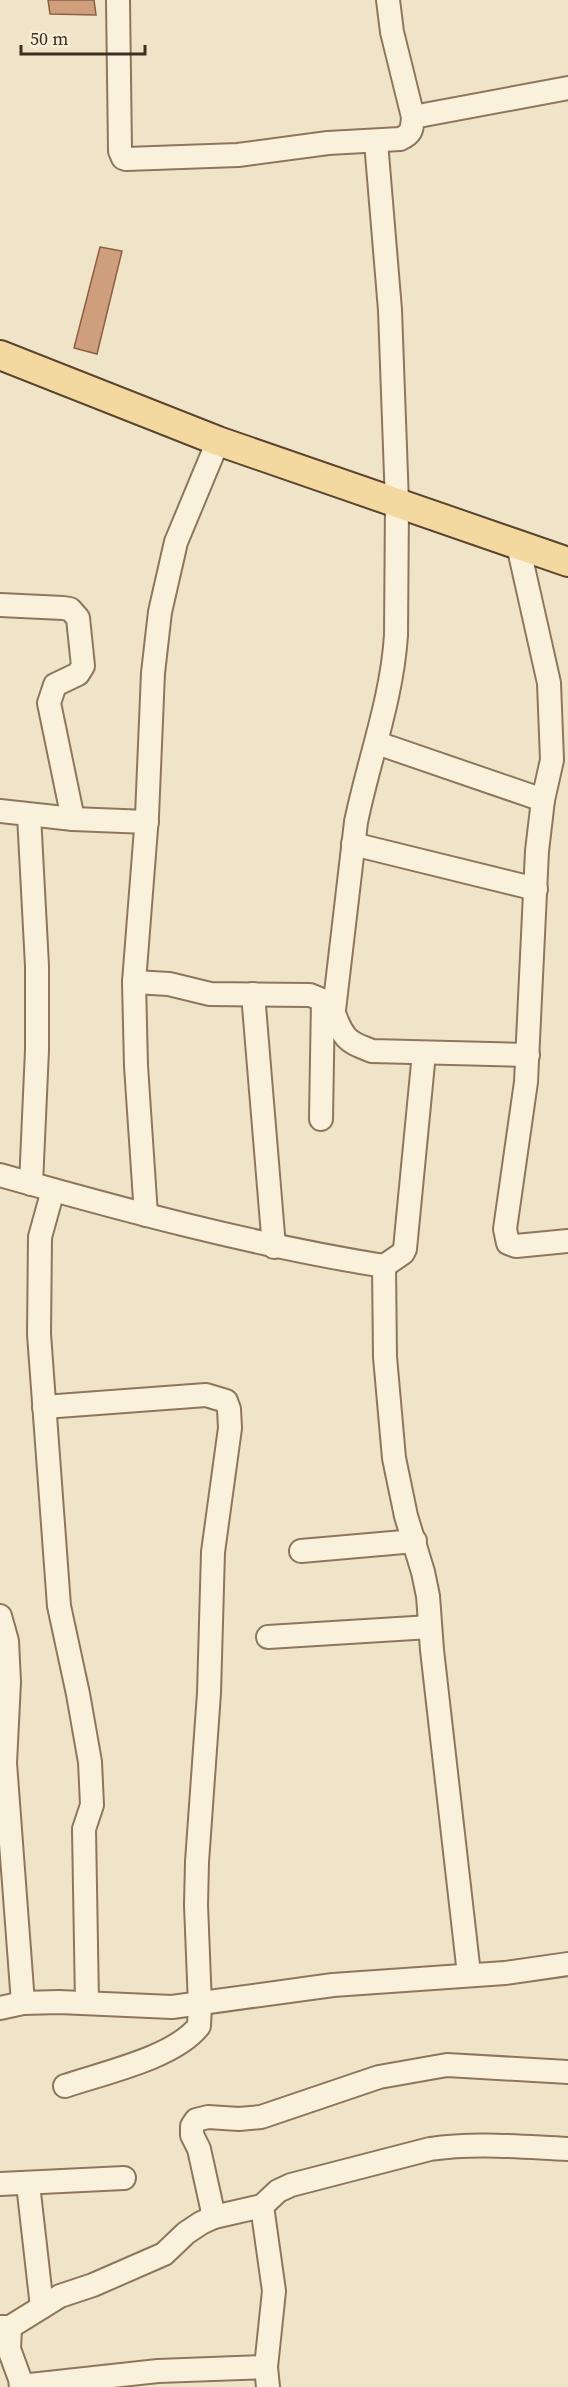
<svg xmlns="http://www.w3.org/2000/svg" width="568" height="2387" font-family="'Source Serif 4',serif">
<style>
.building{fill:#cf9f7d;stroke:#8d5f41;stroke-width:1.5}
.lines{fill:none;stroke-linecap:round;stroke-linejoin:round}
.minor-casing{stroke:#8d765c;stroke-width:26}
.major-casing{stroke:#5b4430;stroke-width:32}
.minor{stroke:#faf1dc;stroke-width:22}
.major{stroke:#f3d9a0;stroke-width:28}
</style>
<rect width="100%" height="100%" fill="#f0e4c8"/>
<g class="building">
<polygon points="48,0 94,0 96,15 50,14"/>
<polygon points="100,247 122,251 97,354 74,348"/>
</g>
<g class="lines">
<defs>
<g id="minor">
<path d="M118,0L120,151L123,158L126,159L238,155L328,143L400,139C412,134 412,129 413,117L568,88"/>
<polyline points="388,0 392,32 413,117"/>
<polyline points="518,545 549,683 552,760 543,800 537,851 526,1082 505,1229 508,1243 516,1246 568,1241"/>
<polyline points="0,605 63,608 70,609 78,618 83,666 78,674 55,685 49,703 73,819"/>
<polyline points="377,743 543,800"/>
<polyline points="0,811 73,819 147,822"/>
<polyline points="29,815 37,966 37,1050 31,1184"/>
<polyline points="353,844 536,889"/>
<path d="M134,982L169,984L210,994L310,995C341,1006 330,1017 346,1037C353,1045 363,1047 372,1051L528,1055"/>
<polyline points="253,994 274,1247"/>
<path d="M334,1010L356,822C369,759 392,699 396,635L397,503L390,310L376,142"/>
<polyline points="321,1119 323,1000"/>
<path d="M0,1175C128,1211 253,1245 384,1266L385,1357L394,1458L406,1516L423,1572L428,1596L432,1650L469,1974"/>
<polyline points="53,1190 40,1237 39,1334 59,1606 78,1694 90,1762 92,1805 84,1829 87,2003"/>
<polyline points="146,1215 136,1066 134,982 147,816 153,673 160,612 176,542 218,441"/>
<polyline points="384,1266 403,1253 405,1249 424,1053"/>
<path d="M44,1407L206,1395L226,1401L229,1409L230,1428L213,1552L209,1693L197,1862L196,1905L200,2005L199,2026C174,2058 103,2073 65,2086"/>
<polyline points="301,1551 415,1541"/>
<polyline points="0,1616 7,1641 9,1682 5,1763 23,2003"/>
<polyline points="268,1637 430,1627"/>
<polyline points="0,2008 23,2003 59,2002 172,2007 333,1985 505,1973 568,1964"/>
<polyline points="0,2184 124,2178"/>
<polyline points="28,2184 42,2307"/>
<polyline points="262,2206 274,2291 266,2367 268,2387"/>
<polyline points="214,2217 199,2149 192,2135 192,2126 196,2120 208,2117 239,2119 261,2117 379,2077 447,2065 568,2072"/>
<path d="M0,2327H10L60,2296L93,2285L164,2254L186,2233L201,2223L214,2217L262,2206L278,2191L291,2185L430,2149C476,2142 522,2147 568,2149"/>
<polyline points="10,2327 9,2349 20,2379 21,2387"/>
<polyline points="21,2386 158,2371 266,2367"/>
</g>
<polyline id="major" points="0,355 218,441 568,562"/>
</defs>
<use href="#minor" class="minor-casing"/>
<use href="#major" class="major-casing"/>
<use href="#minor" class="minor"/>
<use href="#major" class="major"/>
</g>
<path d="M21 45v9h124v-9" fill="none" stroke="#3d2e20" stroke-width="3"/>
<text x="30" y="45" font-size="18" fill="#3d2e20" stroke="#f7eed8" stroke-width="4.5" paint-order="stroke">50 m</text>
</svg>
